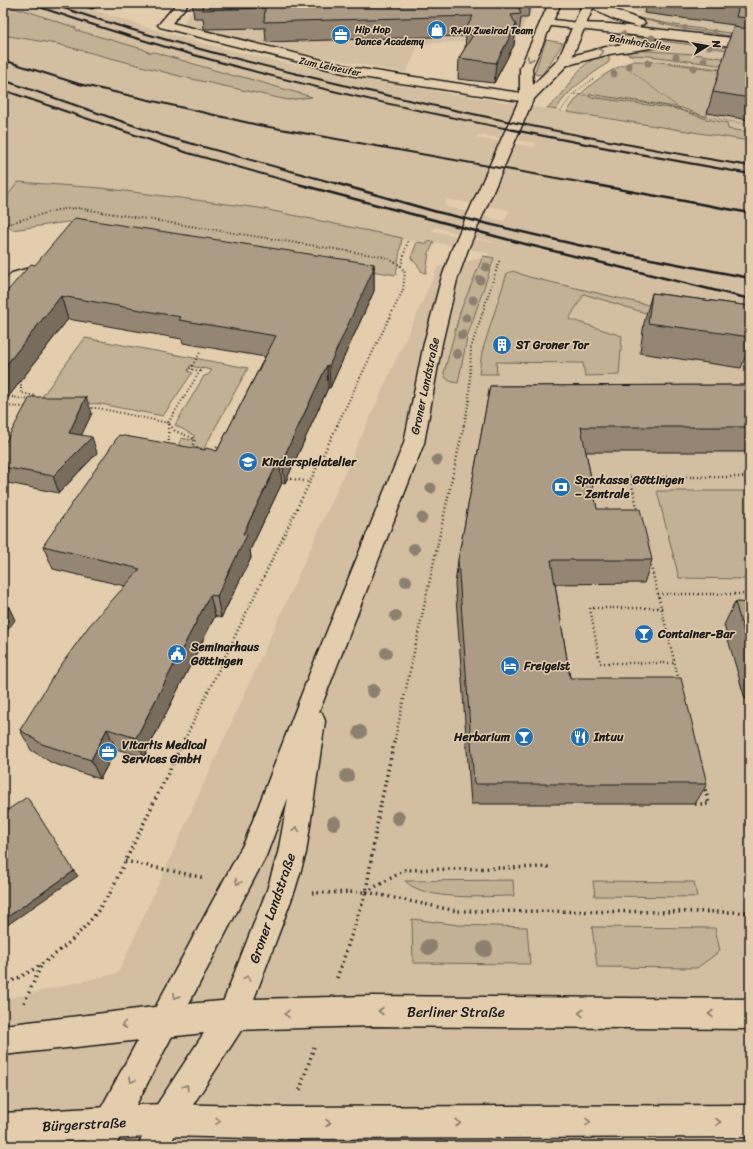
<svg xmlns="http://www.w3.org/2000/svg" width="753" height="1149" font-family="Sriracha,sans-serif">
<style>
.built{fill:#d3bea1;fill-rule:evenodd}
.green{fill:#c3b195;stroke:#706658}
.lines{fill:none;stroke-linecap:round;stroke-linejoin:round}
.service-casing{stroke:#1c1c1c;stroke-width:3}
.minor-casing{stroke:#1c1c1c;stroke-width:3}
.secondary-casing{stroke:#1c1c1c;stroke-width:3}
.primary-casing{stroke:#1c1c1c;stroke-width:3}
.path-far3{stroke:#1c1c1c;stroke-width:1.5;stroke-dasharray:0.5 2;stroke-linecap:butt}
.path-far2{stroke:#1c1c1c;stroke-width:2;stroke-dasharray:1 2.5;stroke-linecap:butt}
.path-far1{stroke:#1c1c1c;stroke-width:2.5;stroke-dasharray:1 3;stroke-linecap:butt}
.path{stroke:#1c1c1c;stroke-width:3.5;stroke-dasharray:1.5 4;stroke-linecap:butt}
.service{fill:#e4cdad;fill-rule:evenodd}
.minor{fill:#e4cdad;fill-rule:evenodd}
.secondary{fill:#e4cdad;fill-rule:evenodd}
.primary{fill:#e4cdad;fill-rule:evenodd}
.rail-far1{stroke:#1c1c1c;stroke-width:2}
.rail{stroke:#1c1c1c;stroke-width:2.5}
.tree{fill:#8d806e}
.wall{fill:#948672;stroke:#1c1c1c}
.shaded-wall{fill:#786d5d;stroke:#1c1c1c}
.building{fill:#ac9c85;stroke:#1c1c1c}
.oneway{stroke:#8a7d6c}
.labels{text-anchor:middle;stroke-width:3;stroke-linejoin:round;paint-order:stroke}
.far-poi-label{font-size:10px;font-weight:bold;fill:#1c1c1c;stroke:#e4cdad;text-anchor:start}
.far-street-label{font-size:10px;fill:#1c1c1c;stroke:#e4cdad}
.poi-label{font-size:12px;font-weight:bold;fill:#1c1c1c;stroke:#e4cdad;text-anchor:start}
.street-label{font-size:12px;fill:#1c1c1c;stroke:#e4cdad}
.near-street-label{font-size:14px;fill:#1c1c1c;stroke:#e4cdad}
</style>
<rect width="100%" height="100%" fill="#e4cdad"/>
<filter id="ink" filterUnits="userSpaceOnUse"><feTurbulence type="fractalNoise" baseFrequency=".025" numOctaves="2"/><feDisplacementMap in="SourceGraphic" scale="8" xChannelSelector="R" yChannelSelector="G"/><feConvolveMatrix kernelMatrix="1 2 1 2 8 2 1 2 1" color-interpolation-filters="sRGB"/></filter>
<g filter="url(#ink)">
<g class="built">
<path d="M3,3H72L165,33L246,54L355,78L567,112L575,98L603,77L623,65L634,61L630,55L615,45L623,23L641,13L627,9L617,3H750V1146H3V1000L118,973L438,267L487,257L489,253L429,241L427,244L417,242L259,208L101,189L3,216ZM478,135L536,143V144L534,147L476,138ZM447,199L508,210L509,211L504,221L444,206ZM434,227L493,242V243L432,231Z"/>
<polygon points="197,3 536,3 513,44 474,41 419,44 406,73 276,48 186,25 184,21"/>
</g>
<g class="green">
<polygon points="3,3 20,10 24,10 76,28 76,30 143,49 150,53 154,52 234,76 239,76 312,97 288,100 187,78 57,44 3,35"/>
<polygon points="634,17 680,26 750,36 750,39 679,28"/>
<polygon points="620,32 750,51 750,53 619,35"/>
<polygon points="546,40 563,43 542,75 534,74"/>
<polygon points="633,50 694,54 750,62 750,69 650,56 630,55 624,52"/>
<path d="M606,54L609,57V62C590,76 567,89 556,110L547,108C573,91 570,65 606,54Z"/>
<path d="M634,61L660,62L721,70L706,117L682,108L590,94L589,97L678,109L706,119L727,123L728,129L750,132V141L567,112C581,89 608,69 634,61Z"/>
<polygon points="18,182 101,188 259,208 402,238 396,275 67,222 12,230 3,218 3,199 5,199"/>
<polygon points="428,241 434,242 429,253 426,273 422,272 419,267 411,258 417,242 427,244"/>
<path d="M483,256L494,258L468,334L458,383C451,382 445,380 444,373L460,312Z"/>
<polygon points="513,271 529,277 750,329 652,315 584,294 569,319 622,336 619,375 585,376 583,363 496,362 497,374 479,374 482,352 507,273"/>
<polygon points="85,338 248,368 203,450 185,448 179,444 181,438 190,440 195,436 175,425 204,376 208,375 212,370 190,366 188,371 192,373 163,416 100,404 38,402"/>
<polygon points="657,491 750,491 750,579 679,578"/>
<path d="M513,880L514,896C484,896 427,902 405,881Z"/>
<polygon points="593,881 694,882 697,897 595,896"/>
<polygon points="412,919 459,925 527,927 530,964 413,963"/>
<polygon points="592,927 715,928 720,951 697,968 597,967"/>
</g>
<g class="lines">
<defs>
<polygon id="service" points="26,269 43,272 45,275 9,319 3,320 3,305 25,279 9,294 3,296 3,282 12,273"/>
<g id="minor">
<polygon points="177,3 189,3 172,23 355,68 527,94 534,98 527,102 355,76 160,27 158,25 160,23"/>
<polygon points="165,1104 176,1109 181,1120 170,1146 138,1146 154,1109"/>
<polygon points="110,1107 121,1112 126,1123 116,1146 83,1146 99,1112"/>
</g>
<g id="secondary">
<path d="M589,3H602L620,12L643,21L645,23L639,27C624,23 599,16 589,3Z"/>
<polygon points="546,19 579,23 610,24 750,40 750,48 542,25 540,23"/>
<polygon points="654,40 658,41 660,44 658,47 610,54 564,66 558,62 560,59 610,46"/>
<polygon points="233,1000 244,1004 248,1015 244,1026 176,1131 165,1136 154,1131 149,1120 154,1109 204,1033 3,1055 3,1025 163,1006"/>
<polygon points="110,1107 121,1112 126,1123 121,1134 110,1139 3,1145 3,1113"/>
</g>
<polygon id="primary" points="549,3 561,3 532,68 533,85 558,60 583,3 595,3 570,62 533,100 468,249 457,280 442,343 424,443 319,712 322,713 325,721 306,853 295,890 254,999 371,996 750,999 750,1029 371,1026 233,1030 222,1026 218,1015 267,890 278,853 288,798 266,856 136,1105 165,1104 289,1107 750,1105 750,1137 289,1139 165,1136 110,1139 99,1134 94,1123 99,1112 245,841 309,675 404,443 424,343 441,280 452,249 520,98 520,68"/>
</defs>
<use href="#service" class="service-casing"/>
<use href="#minor" class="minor-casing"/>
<use href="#secondary" class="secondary-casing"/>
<use href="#primary" class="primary-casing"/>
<g class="path-far3">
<polyline points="668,62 722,69"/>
<polyline points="630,70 680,109"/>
<polyline points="574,94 656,104 707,117 750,125"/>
<polyline points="561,111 573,94 593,79"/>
</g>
<g class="path-far2">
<polyline points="3,225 57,210 77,208 385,257 400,265 405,273 403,290 337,425"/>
<polyline points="401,266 408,240"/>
<polyline points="200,371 190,369 201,351"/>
<polyline points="21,381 21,393 36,396 34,399"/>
<polyline points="5,396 30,400"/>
<polyline points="3,406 27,407"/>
<polyline points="88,408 98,408 168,423 168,425"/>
<polyline points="170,425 168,423 202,368"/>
<polyline points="464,425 469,401 471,348 500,259"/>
</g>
<g class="path-far1">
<polyline points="168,424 169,447"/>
<polyline points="169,424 175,431 195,439 192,447 207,450"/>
<polyline points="214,451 218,446"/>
<polyline points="287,478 310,482"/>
<polyline points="638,512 630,477 750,477"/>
<polyline points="650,562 679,681"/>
<polyline points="658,594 750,594"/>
<polyline points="662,608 590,608 600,663 675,663"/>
<polyline points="185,739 338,424"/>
<polyline points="395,739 464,424"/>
</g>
<g class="path">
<polyline points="695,804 709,804 704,785"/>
<polyline points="125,861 205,878"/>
<polyline points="366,892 405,870 550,867"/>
<polyline points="312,893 366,892 457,911 750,912"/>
<polyline points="337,978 366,892 379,812 395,738"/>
<path d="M3,985C38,970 70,946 94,916C100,909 104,901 110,893L185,738"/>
<polyline points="24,1003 41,966"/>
<polyline points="3,1079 5,1072"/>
<polyline points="300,1090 314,1047"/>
</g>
<use href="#service" class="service"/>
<use href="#minor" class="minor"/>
<use href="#secondary" class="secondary"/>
<use href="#primary" class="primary"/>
<g class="rail-far1">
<path d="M28,3C262,85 507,131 750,174"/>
<path d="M49,3C135,33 222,56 310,77C456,113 602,141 750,166"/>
<polyline points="3,60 79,84 258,125 590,184"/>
<polyline points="3,80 164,136 338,184"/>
<polyline points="3,90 188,153 298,184"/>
</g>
<g class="rail">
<polyline points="294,183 525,244 750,299"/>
<polyline points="335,183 437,212 578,245 750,278"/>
<polyline points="585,183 750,213"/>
</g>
</g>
<g class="tree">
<circle cx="685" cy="28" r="3"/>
<circle cx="714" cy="32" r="3"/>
<circle cx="623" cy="34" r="3"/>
<circle cx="652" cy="38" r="3.5"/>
<circle cx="709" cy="46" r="3.5"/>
<circle cx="676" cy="57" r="3.5"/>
<circle cx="704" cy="60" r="3.5"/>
<circle cx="648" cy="63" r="3.5"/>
<circle cx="629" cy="66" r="3.5"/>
<circle cx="694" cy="68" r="3.5"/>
<circle cx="614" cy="74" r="3.5"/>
<circle cx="486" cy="267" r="4.5"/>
<circle cx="480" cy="280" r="4.5"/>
<circle cx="473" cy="300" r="4.5"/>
<circle cx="466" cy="318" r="4.5"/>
<circle cx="462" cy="335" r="5"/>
<circle cx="457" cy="354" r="5"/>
<circle cx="437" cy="460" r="5.5"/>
<circle cx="431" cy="488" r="5.5"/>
<circle cx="422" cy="518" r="5.5"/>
<circle cx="414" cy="549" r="6"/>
<circle cx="406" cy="581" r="6"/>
<circle cx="396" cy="616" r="6"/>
<circle cx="386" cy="653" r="6"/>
<circle cx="373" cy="691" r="7"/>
<circle cx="360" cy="732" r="7"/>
<circle cx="347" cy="776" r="7"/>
<circle cx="398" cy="818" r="7"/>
<circle cx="334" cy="823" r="7"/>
<circle cx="429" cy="947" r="8"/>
<circle cx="485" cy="949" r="8"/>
</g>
<g class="wall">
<polygon points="72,3 105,3 92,9"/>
<polygon points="135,3 151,3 150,4"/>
<polygon points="192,3 530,3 528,18 521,18 519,34 515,34 514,45 494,83 458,79 459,58 465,48 466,36 266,42 265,28 204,29 203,18 194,18"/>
<polygon points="646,3 750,3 750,120 707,113 713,92 734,25 644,13"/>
<polygon points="374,264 374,291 330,388 328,388 285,483 282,483 250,550 251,558 221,618 215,616 144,757 116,749 100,779 52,763 31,750 20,730 125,586 53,569 43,546 205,450 217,451 265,357 183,343 182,339 68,319 3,404 3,296 35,265"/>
<polygon points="652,293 750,306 750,345 741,368 640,353 644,323"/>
<polygon points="750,385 750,452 586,452 597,509 652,560 644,583 555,584 570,678 707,784 695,804 471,804 455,584 458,560 490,386"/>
<polygon points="92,413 81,435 97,453 59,493 3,482 3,447"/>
<polygon points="735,602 750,603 750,699 745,699 724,625"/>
</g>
<g class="shaded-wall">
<polygon points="90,3 105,3 92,9"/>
<polygon points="516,25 514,45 494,83 496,63"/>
<polygon points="374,264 374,291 330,388 329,366"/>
<polygon points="61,296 68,319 3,404 3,369"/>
<polygon points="327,365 328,388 285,483 282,461"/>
<polygon points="86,397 92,413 75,449 69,433"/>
<polygon points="92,437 97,453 59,493 53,476"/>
<polygon points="279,460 282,483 250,550 251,558 221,618 217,596 243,534"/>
<polygon points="210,595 215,616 144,757 136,738"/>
<polygon points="9,607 15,620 3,636 3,614"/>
<polygon points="107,729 116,749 100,779 91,760"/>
<polygon points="74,871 78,876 3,928 3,920"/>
</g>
<g class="building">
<polygon points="203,3 519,3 521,6 518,6 521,14 511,15 516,25 496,63 459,58 473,35 469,34 472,30 466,29 473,16 264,22 265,8 202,10"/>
<polygon points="721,3 750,3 750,18 736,17 739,5"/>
<polygon points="733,27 750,29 750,98 713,92"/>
<polygon points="75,218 374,264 372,268 374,268 329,366 327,365 282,461 279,460 243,534 247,535 217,596 210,595 136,738 107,729 91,760 42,744 20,730 54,675 89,626 140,569 43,546 119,435 205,450 206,448 217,451 276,336 179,320 181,317 61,296 3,369 3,296 31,264 35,265"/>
<polygon points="652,293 750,306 750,337 648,323"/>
<polygon points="750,385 750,427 581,427 597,509 640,509 652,560 551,560 570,678 681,678 707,784 474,784 458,560 490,386"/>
<polygon points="30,397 86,397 69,433 92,437 53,476 3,467 3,447"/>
<polygon points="735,602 750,603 750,653"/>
<polygon points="3,605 9,607 3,614"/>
<polygon points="27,797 74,871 3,920 3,813"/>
</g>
<defs><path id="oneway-chevron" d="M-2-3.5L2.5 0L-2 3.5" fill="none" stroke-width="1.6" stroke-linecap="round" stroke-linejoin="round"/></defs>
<g class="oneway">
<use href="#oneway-chevron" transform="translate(601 52) rotate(-13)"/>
<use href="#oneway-chevron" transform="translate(530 59) rotate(113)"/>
<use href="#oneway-chevron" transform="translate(296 829) rotate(-81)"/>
<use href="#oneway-chevron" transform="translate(238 882) rotate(118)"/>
<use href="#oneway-chevron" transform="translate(247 978) rotate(-69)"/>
<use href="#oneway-chevron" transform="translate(176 996) rotate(118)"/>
<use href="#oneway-chevron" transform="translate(381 1011) rotate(-180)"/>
<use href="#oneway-chevron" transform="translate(581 1013) rotate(-180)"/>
<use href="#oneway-chevron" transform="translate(287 1014) rotate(179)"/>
<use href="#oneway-chevron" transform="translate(711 1014) rotate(-180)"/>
<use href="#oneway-chevron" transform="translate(124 1025) rotate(173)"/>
<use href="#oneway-chevron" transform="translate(132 1080) rotate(118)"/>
<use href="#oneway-chevron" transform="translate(186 1087) rotate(-57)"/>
<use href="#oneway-chevron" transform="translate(218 1121) rotate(1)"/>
<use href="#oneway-chevron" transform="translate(588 1122)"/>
<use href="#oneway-chevron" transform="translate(718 1122)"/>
<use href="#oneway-chevron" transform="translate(328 1123)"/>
<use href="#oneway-chevron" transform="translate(458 1123)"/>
</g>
</g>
<defs>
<symbol id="shop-disc" viewBox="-11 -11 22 22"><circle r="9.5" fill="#1f6fb2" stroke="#e4cdad"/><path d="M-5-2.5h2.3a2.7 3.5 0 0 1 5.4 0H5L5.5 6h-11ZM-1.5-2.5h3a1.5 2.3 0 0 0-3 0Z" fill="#fff"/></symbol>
<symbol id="office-disc" viewBox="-11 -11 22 22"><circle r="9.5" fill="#1f6fb2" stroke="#e4cdad"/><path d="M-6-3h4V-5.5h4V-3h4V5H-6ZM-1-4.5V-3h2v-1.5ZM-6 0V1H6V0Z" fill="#fff"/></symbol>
<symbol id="building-disc" viewBox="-11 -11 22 22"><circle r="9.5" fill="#1f6fb2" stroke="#e4cdad"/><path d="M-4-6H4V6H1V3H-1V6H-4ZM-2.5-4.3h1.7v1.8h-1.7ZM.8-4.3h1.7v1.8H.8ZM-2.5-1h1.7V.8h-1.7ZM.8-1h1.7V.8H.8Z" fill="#fff"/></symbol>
<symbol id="school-disc" viewBox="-11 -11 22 22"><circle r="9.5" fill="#1f6fb2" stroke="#e4cdad"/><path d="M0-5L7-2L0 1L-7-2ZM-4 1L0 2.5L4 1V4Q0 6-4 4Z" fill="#fff"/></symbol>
<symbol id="bank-disc" viewBox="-11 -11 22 22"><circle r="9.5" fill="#1f6fb2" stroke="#e4cdad"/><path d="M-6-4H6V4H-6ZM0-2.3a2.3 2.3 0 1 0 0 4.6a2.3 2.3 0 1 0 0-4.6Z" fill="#fff"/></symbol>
<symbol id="bar-disc" viewBox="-11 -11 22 22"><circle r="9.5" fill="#1f6fb2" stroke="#e4cdad"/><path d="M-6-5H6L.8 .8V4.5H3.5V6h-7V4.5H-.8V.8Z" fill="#fff"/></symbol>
<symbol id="civic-disc" viewBox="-11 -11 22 22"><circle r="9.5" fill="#1f6fb2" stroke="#e4cdad"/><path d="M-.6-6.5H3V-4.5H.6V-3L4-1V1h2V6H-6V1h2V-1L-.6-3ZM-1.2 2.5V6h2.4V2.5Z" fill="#fff"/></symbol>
<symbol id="hotel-disc" viewBox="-11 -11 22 22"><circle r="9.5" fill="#1f6fb2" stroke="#e4cdad"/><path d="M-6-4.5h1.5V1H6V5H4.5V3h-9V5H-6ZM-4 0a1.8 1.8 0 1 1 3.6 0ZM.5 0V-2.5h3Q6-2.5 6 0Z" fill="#fff"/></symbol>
<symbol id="restaurant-disc" viewBox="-11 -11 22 22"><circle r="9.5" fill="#1f6fb2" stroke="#e4cdad"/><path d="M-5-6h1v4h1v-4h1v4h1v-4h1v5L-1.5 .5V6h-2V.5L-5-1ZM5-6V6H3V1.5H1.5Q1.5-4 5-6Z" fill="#fff"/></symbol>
</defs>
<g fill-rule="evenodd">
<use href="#shop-disc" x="426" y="19" width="22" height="22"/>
<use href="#office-disc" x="330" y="24" width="22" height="22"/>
<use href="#building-disc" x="491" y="334" width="22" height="22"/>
<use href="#school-disc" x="237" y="451" width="22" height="22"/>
<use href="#bank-disc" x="550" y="476" width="22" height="22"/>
<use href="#bar-disc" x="633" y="623" width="22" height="22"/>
<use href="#civic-disc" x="166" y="643" width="22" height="22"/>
<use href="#hotel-disc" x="499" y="655" width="22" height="22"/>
<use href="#bar-disc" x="513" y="726" width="22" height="22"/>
<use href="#restaurant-disc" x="569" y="726" width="22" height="22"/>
<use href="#office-disc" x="97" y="741" width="22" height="22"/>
</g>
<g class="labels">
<g class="far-poi-label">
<text x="355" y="33">Hip Hop<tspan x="355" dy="12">Dance Academy</tspan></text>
<text x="451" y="34">R+W Zweirad Team</text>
</g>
<g class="far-street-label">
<text transform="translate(640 42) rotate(9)" y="4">Bahnhofsallee</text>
<text transform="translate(330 66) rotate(12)" y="4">Zum Leineufer</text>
</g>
<g class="poi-label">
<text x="516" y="349">ST Groner Tor</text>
<text x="262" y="466">Kinderspielatelier</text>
<text x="575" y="484">Sparkasse Göttingen<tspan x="575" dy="14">– Zentrale</tspan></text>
<text x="658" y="638">Container-Bar</text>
<text x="191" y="651">Seminarhaus<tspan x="191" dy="14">Göttingen</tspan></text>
<text x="524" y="670">Freigeist</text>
<text x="510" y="741" text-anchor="end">Herbarium</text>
<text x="594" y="741">Intuu</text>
<text x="122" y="749">Vitartis Medical<tspan x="122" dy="14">Services GmbH</tspan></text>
</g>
<g class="street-label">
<text transform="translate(425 386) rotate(-78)" y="4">Groner Landstraße</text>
</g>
<g class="near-street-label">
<text transform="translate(272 908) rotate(-71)" y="5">Groner Landstraße</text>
<text x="456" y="1017">Berliner Straße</text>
<text transform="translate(84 1124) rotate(-3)" y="5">Bürgerstraße</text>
</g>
</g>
<rect width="753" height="1149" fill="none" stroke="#e4cdad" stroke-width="16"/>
<rect x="8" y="8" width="737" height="1133" fill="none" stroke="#1c1c1c" stroke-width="1.5" filter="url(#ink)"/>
<g transform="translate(707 46) rotate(79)" stroke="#e4cdad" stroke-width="3" paint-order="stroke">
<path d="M0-3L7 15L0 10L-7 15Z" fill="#1c1c1c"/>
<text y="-6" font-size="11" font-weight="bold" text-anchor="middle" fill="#1c1c1c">N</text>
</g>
</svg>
